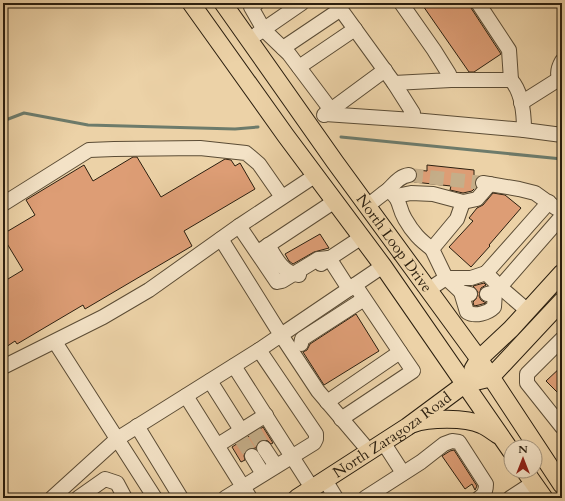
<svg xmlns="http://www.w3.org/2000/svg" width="565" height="501" font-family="Cardo,serif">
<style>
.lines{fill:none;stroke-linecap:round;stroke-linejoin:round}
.stream{stroke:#6d7b6b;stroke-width:3}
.building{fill:#dd9d75;stroke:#2b1f0f}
.minor-tunnel{stroke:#c5ae89;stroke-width:14;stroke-dasharray:14 7;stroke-linecap:butt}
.minor-casing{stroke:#5b4c35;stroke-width:16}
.major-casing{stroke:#2b1f0f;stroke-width:19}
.minor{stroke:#f3e2c6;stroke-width:14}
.major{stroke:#ecd2a7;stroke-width:17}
.labels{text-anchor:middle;stroke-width:4;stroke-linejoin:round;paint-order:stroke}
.street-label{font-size:15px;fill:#2b1f0f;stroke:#f3e2c6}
</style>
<rect width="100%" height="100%" fill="#ecd2a7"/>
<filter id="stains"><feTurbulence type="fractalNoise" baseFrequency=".005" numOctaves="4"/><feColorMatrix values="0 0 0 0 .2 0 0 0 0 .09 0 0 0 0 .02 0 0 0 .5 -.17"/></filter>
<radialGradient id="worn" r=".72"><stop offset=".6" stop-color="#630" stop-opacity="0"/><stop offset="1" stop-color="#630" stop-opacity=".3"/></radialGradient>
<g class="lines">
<g class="stream">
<polyline points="3,121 24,113 88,125 235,129 258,127"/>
<polyline points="341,137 562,159"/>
</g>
</g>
<g class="building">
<polygon points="421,3 470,3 471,8 501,54 474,72 469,72"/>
<polygon points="133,157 137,157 161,197 225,159 231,160 235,166 240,163 255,189 184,231 192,246 85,309 83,305 17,344 15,341 3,349 3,282 23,270 3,237 3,234 35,215 26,200 84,165 93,181"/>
<polygon points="427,165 474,170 474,176 477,177 475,182 476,187 472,191 463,193 450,190 451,186 414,182 417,177 416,170 427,171"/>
<polygon points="493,193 505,195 521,208 489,245 490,246 471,267 449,247 473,221 469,218 477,208 483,205"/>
<polygon points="320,234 329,248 314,252 293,264 289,261 285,254"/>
<polygon points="484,283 486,285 481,288 479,296 481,300 486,303 479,305 474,306 473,302 476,299 478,292 473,286"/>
<polygon points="356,314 379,351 324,385 303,352 307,350 310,344"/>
<polygon points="562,366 562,397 546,381"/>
<polygon points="263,427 273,443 271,444 268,441 264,440 260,441 257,444 256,448 248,449 245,452 244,456 245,460 241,462 232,447"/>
<polygon points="454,450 477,486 475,490 472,484 465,489 442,456 450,451"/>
</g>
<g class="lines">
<g class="minor-tunnel">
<polyline points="409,175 483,183"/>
<polyline points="254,431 264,448"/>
<polyline points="241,439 252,456"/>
</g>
<defs>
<g id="minor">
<polyline points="257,3 251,7 264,30 289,54 331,110"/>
<polyline points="478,3 509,50 511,80"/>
<polyline points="257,34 302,3"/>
<polyline points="283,48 341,9"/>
<path d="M562,61C558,68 556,76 562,83"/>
<polyline points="299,67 355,29"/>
<polyline points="394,83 451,80 449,74 434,50 401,3"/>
<polyline points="521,103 559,79"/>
<polyline points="325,114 413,120 413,113 394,83 336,3"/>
<polyline points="324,115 385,70"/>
<path d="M413,120L524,130C524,114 522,92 511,80H451"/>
<polyline points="524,130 562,135"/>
<polyline points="483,183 519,189 535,193 556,208"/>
<path d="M388,190C402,200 397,205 405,219C413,233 420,240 432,249"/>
<polyline points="396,196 411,193 433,194 463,202 477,199 490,184"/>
<polyline points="463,202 457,219 432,249 446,278 461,292 470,294"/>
<polyline points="3,204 89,150 114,149 200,148 246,153 259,164 282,197"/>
<path d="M367,206C374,201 381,195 388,190C395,183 400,176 409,175"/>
<polyline points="239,226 277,282 282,281 318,259 329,258"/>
<path d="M268,245C276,259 283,273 299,275"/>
<polyline points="261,250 335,201"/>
<polyline points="329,258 349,289"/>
<polyline points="321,264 362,237"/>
<polyline points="486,273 549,202"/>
<polyline points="428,290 446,278 471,278 486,273 500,287 528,311"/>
<path d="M461,292L467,312C475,317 488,313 494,307L495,292"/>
<polyline points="487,294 495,292 500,287 562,216"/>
<polyline points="562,339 527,374 527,383 562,427"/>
<polyline points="55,342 155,498"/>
<polyline points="301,344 302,339 364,299"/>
<polyline points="234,366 312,488"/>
<polyline points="3,367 103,317 149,290 239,226 316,175"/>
<polyline points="210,381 241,430"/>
<polyline points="186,396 250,498"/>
<polyline points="327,402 400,352 355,285"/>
<polyline points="341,419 413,371 400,352"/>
<polyline points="137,426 181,498"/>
<polyline points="383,442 403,473"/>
<polyline points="218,445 266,415"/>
<polyline points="264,448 276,466"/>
<polyline points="369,451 318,391 281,335 383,266"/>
<polyline points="252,456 263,474"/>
<polyline points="325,480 336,498"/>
<polyline points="52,498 117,439 259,350 281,335 221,239"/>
<polyline points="78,498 105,479 117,483 125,498"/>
<polyline points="225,498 314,443 316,439 316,434 259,350"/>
<path d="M365,498L421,462L444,444L452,441L459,442L486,484C486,490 485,495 479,498"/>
<polyline points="510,498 533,483"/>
</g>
<g id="major">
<polyline points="191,3 286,136 383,266 511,451"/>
<path id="s1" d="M223,3L335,162L479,359L562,485"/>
<polyline points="473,369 479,359 511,329 562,273"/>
<path d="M412,424C428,418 466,417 482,425C487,427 492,431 498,435"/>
<polyline points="525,471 544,498"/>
<path id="s2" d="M297,498L407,427L465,384L490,378L562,301"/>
</g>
</defs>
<use href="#minor" class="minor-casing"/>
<use href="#major" class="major-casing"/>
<use href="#minor" class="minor"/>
<use href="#major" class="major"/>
</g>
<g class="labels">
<g class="street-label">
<text dy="5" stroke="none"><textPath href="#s1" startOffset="295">North Loop Drive</textPath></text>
<text dy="5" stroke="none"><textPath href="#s2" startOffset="114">North Zaragoza Road</textPath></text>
</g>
</g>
<rect width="565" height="501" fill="none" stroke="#ecd2a7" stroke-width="16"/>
<rect x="4" y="4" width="557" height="493" fill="none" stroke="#2b1f0f" stroke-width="2"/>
<rect x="8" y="8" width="549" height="485" fill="none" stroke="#2b1f0f"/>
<g transform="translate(523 459)"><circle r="19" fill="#f3e2c6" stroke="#a3947d"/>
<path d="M0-3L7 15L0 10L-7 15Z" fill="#8f2418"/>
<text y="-6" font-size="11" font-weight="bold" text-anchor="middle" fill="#2b1f0f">N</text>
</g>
<rect width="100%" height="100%" filter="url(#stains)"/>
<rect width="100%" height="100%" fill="url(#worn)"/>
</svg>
